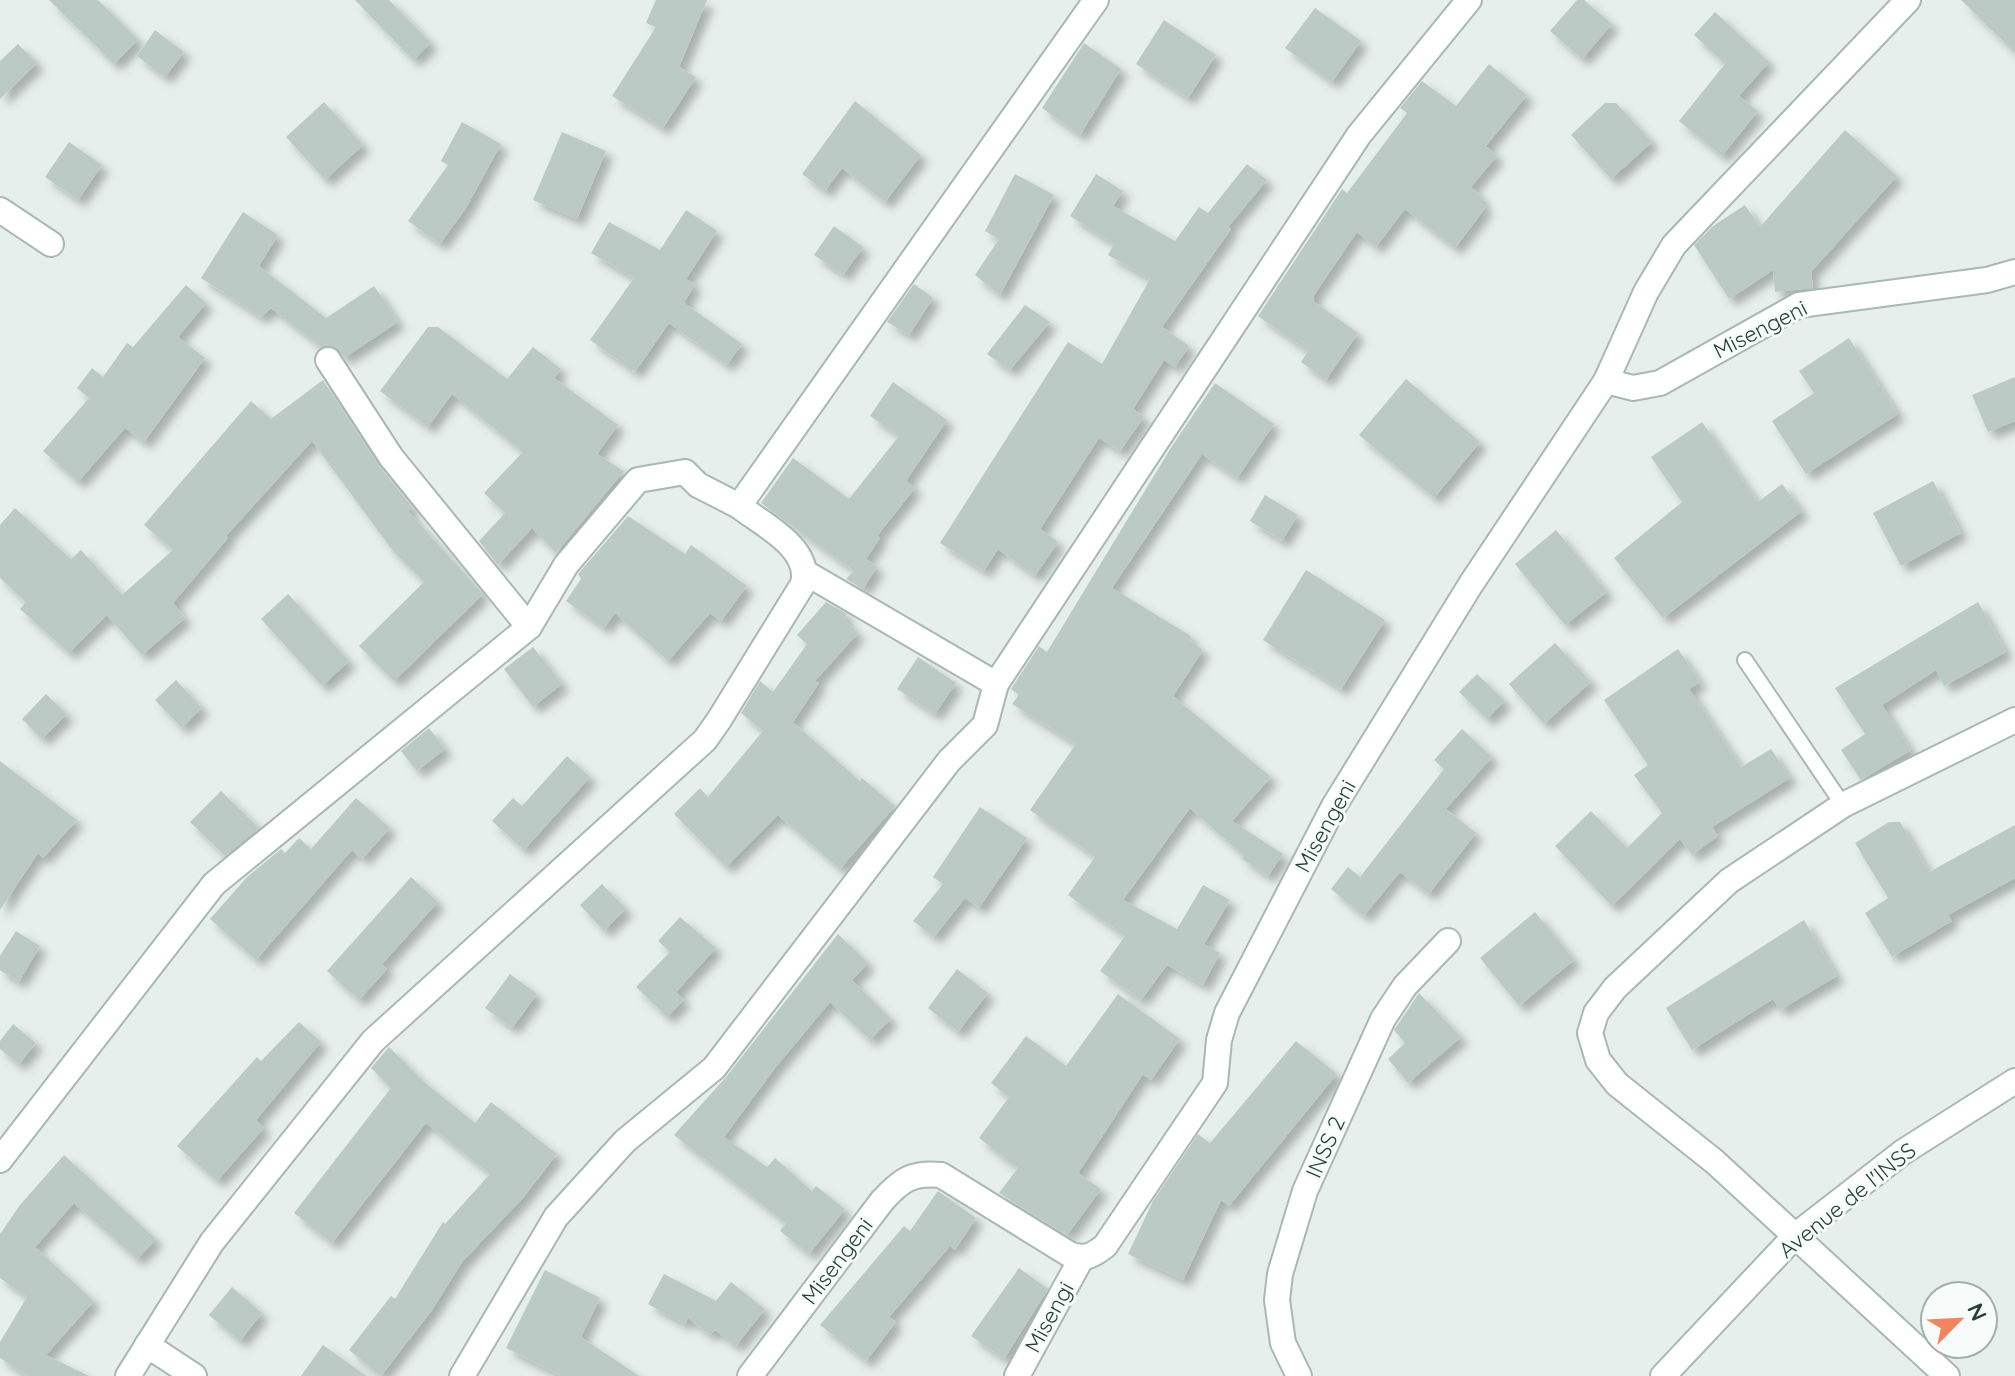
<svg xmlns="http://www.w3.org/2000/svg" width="2015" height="1376" font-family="Quicksand,sans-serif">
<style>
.building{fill:#bbcac4;filter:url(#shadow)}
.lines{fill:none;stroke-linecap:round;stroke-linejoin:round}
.lane-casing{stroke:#a8b8b2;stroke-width:18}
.street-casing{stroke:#a8b8b2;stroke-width:28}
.lane{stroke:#fff;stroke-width:14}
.street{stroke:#fff;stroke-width:24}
.labels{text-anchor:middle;stroke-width:6;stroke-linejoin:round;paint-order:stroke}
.street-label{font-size:22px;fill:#24423a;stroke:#f7fbf9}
</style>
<defs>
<filter id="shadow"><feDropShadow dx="7" dy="7" stdDeviation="4" flood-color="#0004"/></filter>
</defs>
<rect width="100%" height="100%" fill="#e6efeb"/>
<g class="building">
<polygon points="49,0 98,0 138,40 114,64"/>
<polygon points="355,0 389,0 431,43 413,60"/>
<polygon points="656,0 707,0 679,67 696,77 663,128 612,96 656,27 646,23"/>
<polygon points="1577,0 1584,0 1612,24 1582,59 1550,31"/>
<polygon points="1961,0 2015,0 2015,53"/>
<polygon points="1315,8 1361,41 1332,82 1285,48"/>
<polygon points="1715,12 1769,62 1739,96 1758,111 1722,156 1679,121 1725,64 1694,35"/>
<polygon points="1164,20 1216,55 1188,98 1136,64"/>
<polygon points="155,30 184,52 165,77 137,56"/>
<polygon points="1084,43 1121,69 1080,135 1042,108"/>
<polygon points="18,44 37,63 0,99 0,61"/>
<polygon points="1489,64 1527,95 1486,146 1497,156 1471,187 1483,198 1480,202 1486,207 1455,248 1405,209 1376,247 1357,232 1314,295 1313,301 1358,333 1326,380 1301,362 1308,351 1258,316 1342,189 1347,193 1407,113 1400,108 1422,81 1456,106"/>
<polygon points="855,101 921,155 885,202 842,168 825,191 802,174"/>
<polygon points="324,102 363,145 325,180 286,137"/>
<polygon points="1605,103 1616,103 1652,142 1611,179 1571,135"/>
<polygon points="462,122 501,144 466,208 440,244 408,221 448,165 441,161"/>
<polygon points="1845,130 1897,176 1811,272 1813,288 1775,292 1773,270 1729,299 1694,245 1713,226 1745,205 1760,227"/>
<polygon points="562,132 606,151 577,219 533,200"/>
<polygon points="69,142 102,165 78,200 45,177"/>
<polygon points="1247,164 1267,180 1228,227 1231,229 1162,327 1189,346 1175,367 1164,360 1133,409 1144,417 1120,451 1099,438 1040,529 1058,542 1035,576 998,549 984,571 940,543 1068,342 1102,364 1150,279 1108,255 1114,244 1070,216 1096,174 1123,191 1113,206 1175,241 1199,207 1208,213"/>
<polygon points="1015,174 1054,195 1000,295 975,275 999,239 985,231"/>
<polygon points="686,210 717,231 686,279 695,284 684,303 742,344 727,365 669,323 635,372 590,340 634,278 591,253 609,222 660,250"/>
<polygon points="243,212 278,235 259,266 326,318 374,286 398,322 344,358 335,347 322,347 271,308 261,317 201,278"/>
<polygon points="834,226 863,247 843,275 814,255"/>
<polygon points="914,284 933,298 909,335 887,322"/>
<polygon points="186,285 206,303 178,337 205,358 144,442 125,428 78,482 43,451 89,398 77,388 92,368 103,377 127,343 133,347"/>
<polygon points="1025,305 1050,322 1010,370 987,354"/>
<polygon points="428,327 438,327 507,379 533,347 561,369 554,378 618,425 597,454 624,471 556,553 532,528 498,565 479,541 505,513 484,493 523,452 452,394 428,427 380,391"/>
<polygon points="1849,338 1898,414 1806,474 1772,421 1814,393 1799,371"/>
<polygon points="2015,377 2015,421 1988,432 1972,395"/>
<polygon points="1406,379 1480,442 1434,498 1359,435"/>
<polygon points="323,380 378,465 413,508 408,511 483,594 394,681 359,646 424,582 393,551 312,441 226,536 228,538 173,603 185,618 142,655 107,615 69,653 20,609 26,602 0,578 0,525 15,508 71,559 81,550 122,595 173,550 144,525 251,401 271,419"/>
<polygon points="893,382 947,420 906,481 915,488 877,536 880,538 866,559 877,567 863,589 846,579 854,571 761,503 793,458 849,499 899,436 870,416"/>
<polygon points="1215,383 1274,424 1237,478 1202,454 1112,588 1191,636 1189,640 1203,650 1173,696 1271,777 1232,821 1283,854 1268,876 1242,859 1244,856 1190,808 1123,900 1177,929 1203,885 1230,900 1204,944 1220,953 1203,985 1167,965 1141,1000 1100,971 1125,936 1068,895 1095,857 1030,810 1076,744 1012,704 1019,695 1011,689 1039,646 1047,652 1172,446"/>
<polygon points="1702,422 1758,502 1782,484 1802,511 1663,618 1614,558 1682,502 1651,457"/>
<polygon points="1933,481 1961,533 1901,566 1873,513"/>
<polygon points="1265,495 1298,515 1282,541 1250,521"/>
<polygon points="628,516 685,554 691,545 747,586 721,621 710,613 668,661 615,613 604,628 566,601 581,579 578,574"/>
<polygon points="1556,530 1607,592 1565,625 1515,564"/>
<polygon points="1306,570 1385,620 1341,689 1263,640"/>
<polygon points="288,594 349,661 322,686 261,619"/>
<polygon points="826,602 847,614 844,619 858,633 815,681 819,683 793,722 860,781 862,778 895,806 840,869 778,815 726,867 674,814 700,788 708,797 763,731 741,713 760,681 773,692 807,644 797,635"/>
<polygon points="1978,602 2006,652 1944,686 1936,670 1882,705 1911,750 1861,780 1841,750 1865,734 1835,688"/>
<polygon points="1555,643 1591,682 1544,724 1509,684"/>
<polygon points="533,647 562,684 533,707 504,669"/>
<polygon points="1678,649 1700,682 1689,689 1741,767 1771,749 1790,778 1712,827 1718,836 1692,855 1680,839 1612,906 1555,846 1591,811 1627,848 1662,813 1634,775 1648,765 1604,700"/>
<polygon points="918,657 956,683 935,714 897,689"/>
<polygon points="1477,674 1505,701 1487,719 1459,692"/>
<polygon points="176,680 202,708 182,728 155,700"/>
<polygon points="46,694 67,714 42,739 22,719"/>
<polygon points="429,728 445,749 417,771 401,751"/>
<polygon points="1462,729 1492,757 1446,809 1476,833 1429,894 1400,872 1364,916 1331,889 1348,867 1360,877 1444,769 1434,760"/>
<polygon points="567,756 590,777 524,850 492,821 513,798 522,806"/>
<polygon points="0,761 77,820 43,858 38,853 0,910"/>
<polygon points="221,791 259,828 225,856 190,822"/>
<polygon points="356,798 390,828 362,859 352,850 256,960 210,919 247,877 281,849 285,853 299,838 311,849"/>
<polygon points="980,807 1027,838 979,908 965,898 934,937 913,921 943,884 933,877"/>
<polygon points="1889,822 1900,822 1929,872 2015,825 2015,878 1948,915 1952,921 1892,957 1865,913 1888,898 1855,843"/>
<polygon points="411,877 438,902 382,964 387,969 359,1000 327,971"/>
<polygon points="602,884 626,909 604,931 580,905"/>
<polygon points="1535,912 1574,960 1519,1006 1480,958"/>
<polygon points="680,917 716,948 676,992 684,1000 667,1017 636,987 670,952 658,941"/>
<polygon points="1804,920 1837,976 1780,1010 1773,999 1692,1050 1666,1008"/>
<polygon points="16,931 40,946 19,982 0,970 0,956"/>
<polygon points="838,934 868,963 852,980 891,1019 870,1040 830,1002 775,1068 724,1137 767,1167 775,1158 812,1191 816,1186 845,1209 809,1254 780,1231 786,1223 674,1135 726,1077"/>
<polygon points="957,969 988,993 958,1032 928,1008"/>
<polygon points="510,974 537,994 512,1028 485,1008"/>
<polygon points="1419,993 1461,1037 1408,1083 1388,1059 1405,1043 1394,1030"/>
<polygon points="1118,994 1180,1039 1151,1080 1143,1074 1078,1173 1101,1189 1067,1235 999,1193 1018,1168 979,1138 1009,1097 991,1083 1026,1036 1066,1066"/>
<polygon points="299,1022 321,1042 256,1120 264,1128 217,1181 177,1146 257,1057 261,1061"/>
<polygon points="13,1024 36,1043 19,1064 0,1049 0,1041"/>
<polygon points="1296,1041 1337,1074 1229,1206 1221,1200 1183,1280 1128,1254 1153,1201 1198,1134 1210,1143"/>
<polygon points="389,1047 423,1081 475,1123 491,1102 557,1154 522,1199 462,1262 432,1310 381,1376 349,1350 391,1296 395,1299 443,1222 445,1224 490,1174 426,1123 332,1243 294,1213 391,1088 371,1068"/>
<polygon points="64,1155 156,1239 137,1259 74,1203 35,1247 94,1301 46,1355 89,1376 28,1376 0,1358 0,1342 27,1297 0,1278 0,1234 20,1205"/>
<polygon points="938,1191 976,1218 955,1250 950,1246 889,1317 896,1322 866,1361 820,1325 904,1226 910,1231"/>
<polygon points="1019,1268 1048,1289 1004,1359 971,1336"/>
<polygon points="545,1270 600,1298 581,1337 639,1376 561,1376 506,1348"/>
<polygon points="664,1274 716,1301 731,1282 765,1309 736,1346 715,1330 710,1335 688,1318 685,1324 648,1304"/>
<polygon points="232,1287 262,1313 240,1341 209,1315"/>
<polygon points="323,1345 366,1376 301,1376"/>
</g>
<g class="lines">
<defs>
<polyline id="lane" points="1745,660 1843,805"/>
<g id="street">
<polyline points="0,210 51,244"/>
<polyline points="328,360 391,457 529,627"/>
<polyline points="1606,381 1646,292 1674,245 1908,0"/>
<polyline points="806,573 996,684"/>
<polyline points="0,1160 214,884 529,627 566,565 638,480 685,472 698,485 739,506 1096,0"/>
<polyline points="147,1345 194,1376"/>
<path d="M128,1376L212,1242L373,1041L705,740L719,720L803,584C812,548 763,525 739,506"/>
<polyline points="462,1376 556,1217 625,1141 714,1068 949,761 985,725 996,684 1359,135 1469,0"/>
<path d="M750,1376L882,1201C901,1180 912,1172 941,1175L1069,1254C1085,1260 1092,1256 1105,1246L1215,1083L1219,1040L1227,1013L1334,806L1471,584L1606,381L1633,388L1660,383L1799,305L1987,280L2015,272"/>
<polyline points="1017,1376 1081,1259"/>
<polyline points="1299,1376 1283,1343 1277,1300 1280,1274 1305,1191 1383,1019 1405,986 1448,941"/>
<polyline points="1663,1376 1796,1235 1903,1152 2015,1081"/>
<polyline points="1947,1376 1715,1162 1617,1084 1598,1060 1590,1033 1596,1013 1615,988 1729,881 1843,805 2015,720"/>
</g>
</defs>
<use href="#lane" class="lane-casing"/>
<use href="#street" class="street-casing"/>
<use href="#lane" class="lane"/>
<use href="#street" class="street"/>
</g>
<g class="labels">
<g class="street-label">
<text transform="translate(1760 329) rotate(-27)" y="8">Misengeni</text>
<text transform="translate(1325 826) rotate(-61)" y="8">Misengeni</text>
<text transform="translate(1325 1147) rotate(-66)" y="8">INSS 2</text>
<text transform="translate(1847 1200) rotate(-39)" y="8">Avenue de l'INSS</text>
<text transform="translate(837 1261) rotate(-53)" y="8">Misengeni</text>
<text transform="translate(1049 1317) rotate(-61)" y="8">Misengi</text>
</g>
</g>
<g transform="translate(1959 1320) rotate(66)"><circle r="38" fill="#f7fbf9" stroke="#a3b1ad" stroke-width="2"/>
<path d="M0-6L14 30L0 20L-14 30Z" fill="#f4845f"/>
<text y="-12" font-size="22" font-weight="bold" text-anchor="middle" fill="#24423a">N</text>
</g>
</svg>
